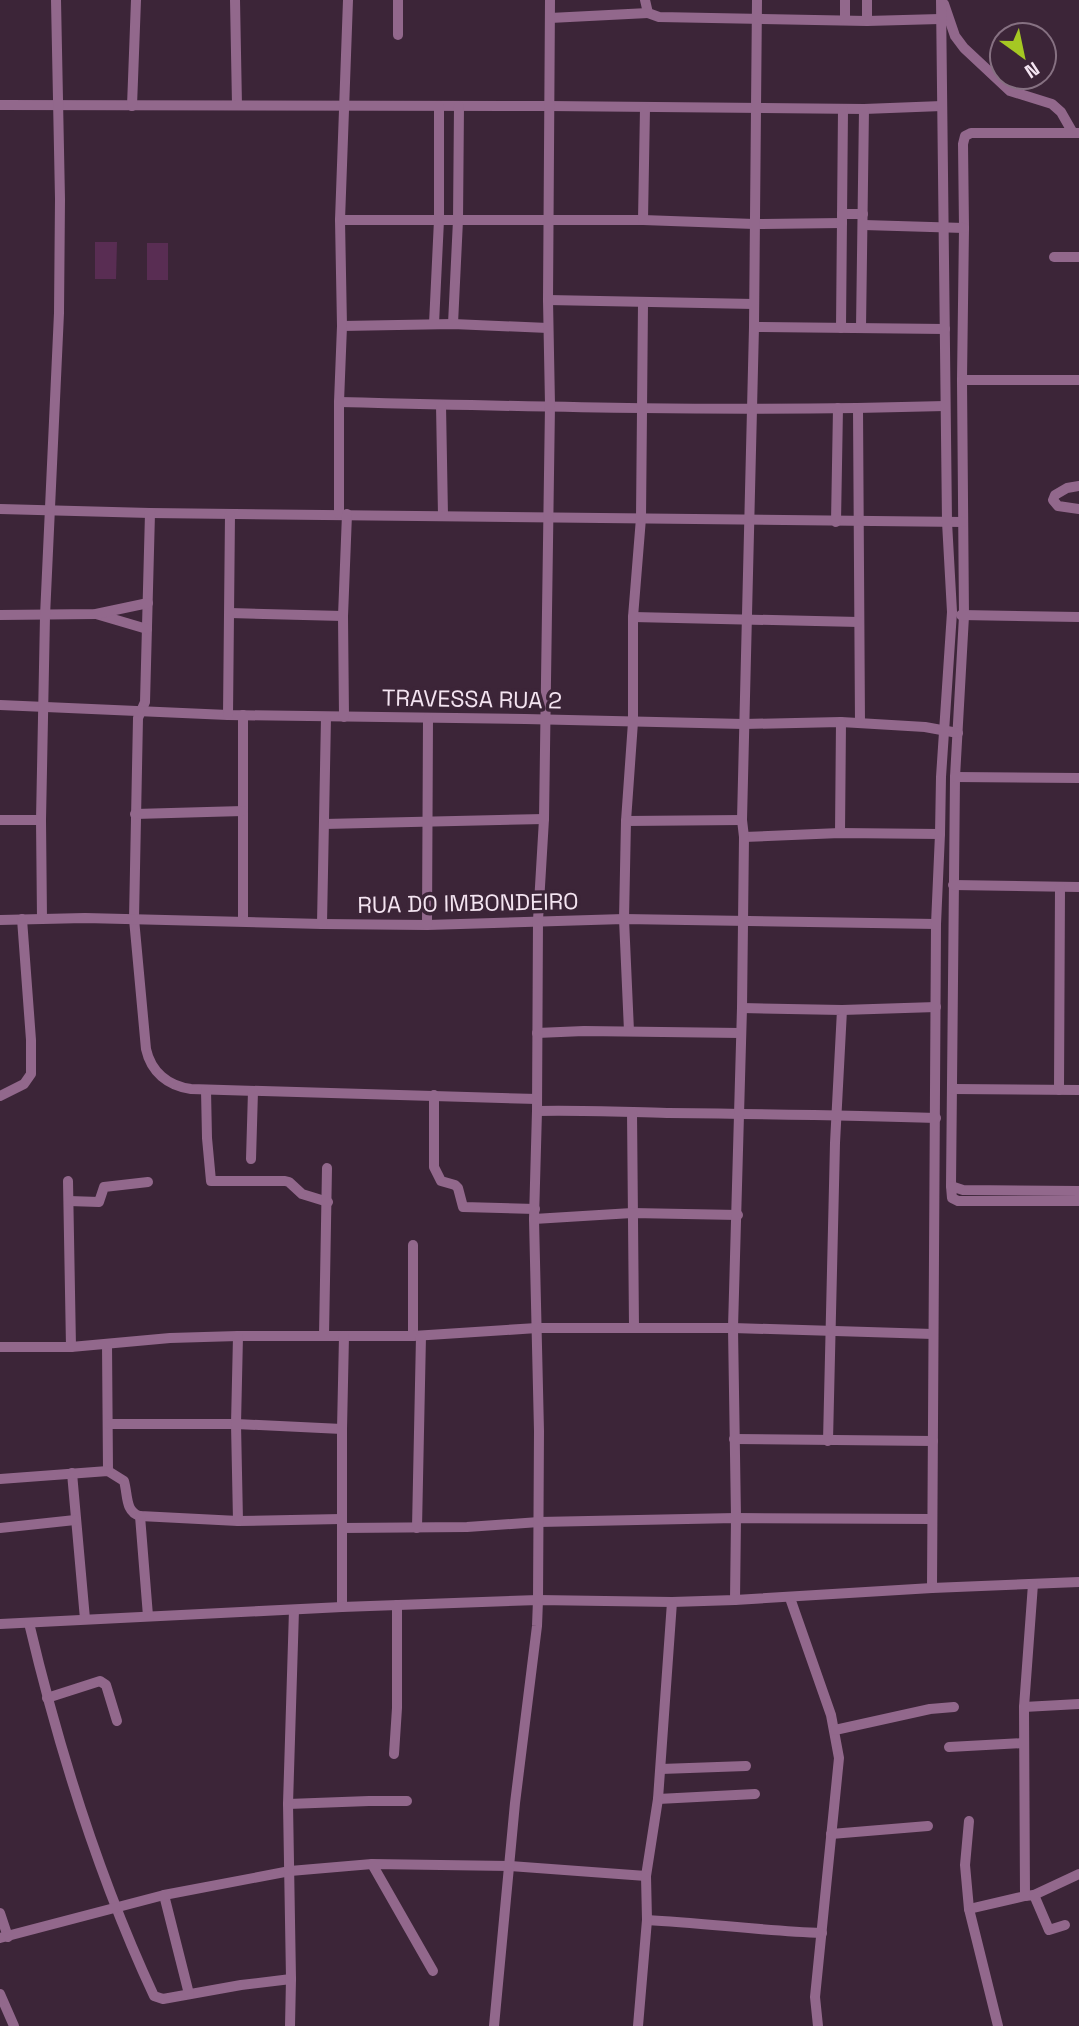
<svg xmlns="http://www.w3.org/2000/svg" width="1079" height="2026" font-family="'Space Grotesk',sans-serif">
<style>
.garden{fill:#592d53}
.lines{fill:none;stroke-linecap:round;stroke-linejoin:round}
.street{stroke:#92688c;stroke-width:10}
.labels{text-anchor:middle;stroke-width:7;stroke-linejoin:round;paint-order:stroke}
.street-label{font-size:23px;fill:#f4e4f1;stroke:#3c2538}
</style>
<rect width="100%" height="100%" fill="#3c2538"/>
<g class="garden">
<polygon points="95,242 117,242 116,279 95,279"/>
<rect x="147" y="243" width="21" height="37"/>
</g>
<g class="lines">
<g class="street">
<polyline points="235,0 237,105"/>
<polyline points="645,0 648,13 659,17 867,21 940,19"/>
<polyline points="845,0 845,20"/>
<polyline points="867,0 867,21"/>
<polyline points="944,4 955,36 964,48 1010,91 1052,104 1061,112 1073,133"/>
<polyline points="550,18 648,13"/>
<polyline points="398,35 398,0"/>
<polyline points="0,105 548,106 864,109 942,106"/>
<polyline points="132,106 136,0"/>
<polyline points="1079,133 971,133 965,136 963,144 964,228 962,380 964,616 955,777 951,1186 952,1198 958,1201 1079,1201"/>
<polyline points="842,214 863,214"/>
<polyline points="340,220 643,220 754,224 842,223"/>
<polyline points="643,220 645,108"/>
<polyline points="864,225 964,228"/>
<polyline points="1054,257 1079,257"/>
<polyline points="548,300 754,304"/>
<polyline points="434,324 439,220 439,106"/>
<polyline points="453,324 458,220 459,106"/>
<polyline points="342,326 453,324 548,328"/>
<polyline points="754,327 945,329"/>
<polyline points="841,328 843,109"/>
<polyline points="861,328 864,109"/>
<polyline points="962,380 1079,380"/>
<path d="M339,402C541,407 743,412 945,406"/>
<polyline points="441,405 443,516"/>
<polyline points="858,409 860,723"/>
<polyline points="1079,486 1067,488 1055,495 1053,500 1058,506 1079,509"/>
<polyline points="0,509 150,513 963,522"/>
<path d="M150,513L145,702L138,718L134,919L146,1049C151,1072 168,1086 191,1089L537,1099"/>
<polyline points="339,514 339,402 342,326 340,220 348,0"/>
<polyline points="836,522 838,408"/>
<polyline points="230,613 343,616"/>
<polyline points="96,614 147,629"/>
<polyline points="0,615 96,614 148,603"/>
<polyline points="961,615 1079,617"/>
<polyline points="633,617 859,622"/>
<polyline points="0,705 228,715 525,719 744,724 841,722 925,727 958,733"/>
<polyline points="228,715 230,514"/>
<polyline points="243,715 243,921"/>
<polyline points="344,717 343,616 347,514"/>
<polyline points="955,777 1079,778"/>
<polyline points="135,814 243,811"/>
<polyline points="0,820 41,820"/>
<polyline points="626,821 633,722 633,617 641,518 643,303"/>
<polyline points="324,824 544,819"/>
<polyline points="840,833 841,722"/>
<polyline points="744,837 840,833 940,834"/>
<polyline points="953,885 1079,887"/>
<polyline points="42,919 41,820 45,616 59,313 60,199 56,0"/>
<polyline points="0,920 85,918 322,924 427,925 624,919 936,924"/>
<polyline points="322,924 326,717"/>
<polyline points="427,925 428,718"/>
<polyline points="742,1008 842,1010 835,1143 828,1441"/>
<polyline points="842,1010 936,1007"/>
<polyline points="629,1031 624,919 626,821 742,820"/>
<polyline points="537,1033 584,1031 741,1033"/>
<polyline points="953,1089 1079,1090"/>
<polyline points="206,1090 207,1138 211,1181 285,1181 289,1182 302,1194 328,1202"/>
<polyline points="1059,1090 1060,887"/>
<polyline points="434,1095 434,1167 441,1181 455,1185 458,1188 463,1207 535,1209"/>
<polyline points="0,1096 24,1084 31,1074 31,1040 22,919"/>
<path d="M537,1111C581,1110 623,1112 667,1113C756,1114 846,1115 936,1118"/>
<polyline points="632,1112 634,1327"/>
<polyline points="251,1159 253,1091"/>
<polyline points="68,1181 71,1347"/>
<polyline points="951,1186 963,1190 1079,1191"/>
<polyline points="69,1201 99,1202 104,1187 148,1182"/>
<polyline points="534,1219 632,1213 738,1215"/>
<polyline points="413,1245 413,1336"/>
<polyline points="324,1336 327,1168"/>
<polyline points="107,1344 108,1471"/>
<polyline points="0,1347 71,1347 170,1338 238,1336 413,1336 537,1328 733,1328 933,1334"/>
<polyline points="109,1424 236,1424 342,1429"/>
<polyline points="734,1439 933,1441"/>
<polyline points="72,1473 85,1619"/>
<path d="M0,1479L108,1471L124,1481C128,1495 125,1512 140,1516L238,1521L341,1519"/>
<polyline points="140,1516 148,1616"/>
<polyline points="238,1521 236,1424 238,1336"/>
<polyline points="0,1528 75,1520"/>
<polyline points="342,1528 467,1527 539,1522 736,1518 932,1519"/>
<polyline points="417,1528 421,1336"/>
<polyline points="932,1588 936,924 940,834 941,777 952,612 947,522 941,0"/>
<polyline points="790,1598 831,1715 839,1758 815,1997 818,2026"/>
<polyline points="735,1600 736,1518 733,1328 742,1008 744,837 742,820 754,327 757,0"/>
<polyline points="342,1607 342,1429 344,1336"/>
<path d="M29,1623C59,1750 99,1878 154,1996L163,1999L241,1985L291,1979"/>
<polyline points="0,1624 342,1607 538,1600 672,1602 735,1600 932,1588 1079,1582"/>
<polyline points="47,1698 100,1681 106,1685 117,1721"/>
<polyline points="1024,1707 1079,1704"/>
<polyline points="835,1730 930,1709 954,1707"/>
<polyline points="949,1747 1024,1743"/>
<polyline points="394,1754 397,1708 397,1605"/>
<polyline points="661,1769 746,1766"/>
<polyline points="658,1799 755,1794"/>
<polyline points="288,1804 369,1801 407,1801"/>
<polyline points="831,1834 928,1826"/>
<polyline points="372,1864 433,1971"/>
<polyline points="164,1895 189,1994"/>
<polyline points="1034,1895 1079,1874"/>
<polyline points="1025,1896 1034,1895 1049,1930 1065,1925"/>
<polyline points="969,1909 965,1865 969,1821"/>
<polyline points="0,1913 8,1937"/>
<path d="M647,1920C705,1923 763,1931 822,1933"/>
<polyline points="0,1938 164,1895 290,1871 372,1864 510,1866 646,1876"/>
<polyline points="0,1994 14,2026"/>
<polyline points="290,2026 291,1979 288,1804 294,1610"/>
<polyline points="494,2026 515,1803 537,1626 538,1600 539,1431 534,1219 537,1111 538,920 544,819 550,405 548,300 550,0"/>
<polyline points="638,2026 647,1920 646,1876 658,1799 672,1602"/>
<polyline points="998,2026 969,1909 1025,1896 1024,1707 1033,1584"/>
</g>
</g>
<g class="labels">
<g class="street-label">
<text transform="translate(472 699) rotate(1)" y="8">TRAVESSA RUA 2</text>
<text transform="translate(468 903) rotate(-1)" y="8">RUA DO IMBONDEIRO</text>
</g>
</g>
<g transform="translate(1023 56) rotate(147)"><circle r="33" fill="#3c2538" stroke="#867182" stroke-width="2"/>
<path d="M0-5L12 26L0 18L-12 26Z" fill="#a5c823"/>
<text y="-10" font-size="19" font-weight="bold" text-anchor="middle" fill="#f4e4f1">N</text>
</g>
</svg>
